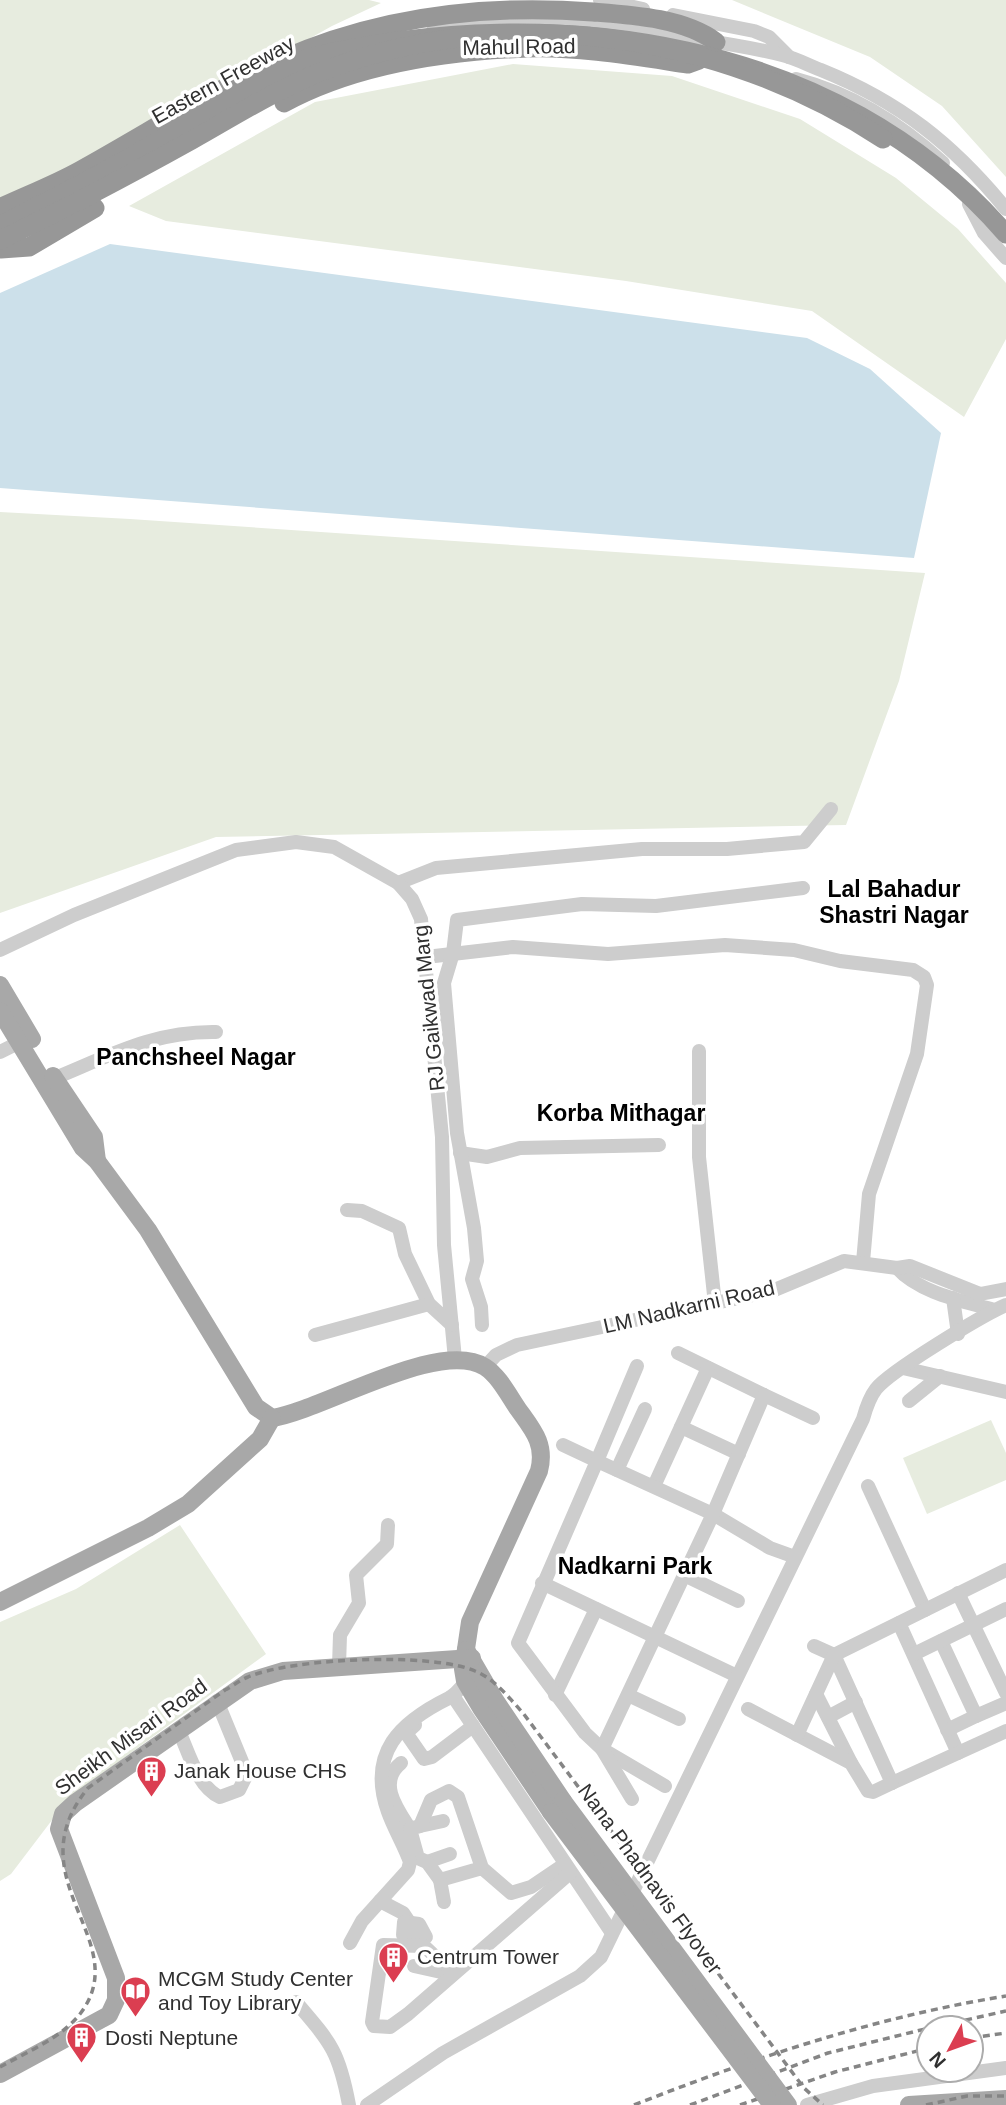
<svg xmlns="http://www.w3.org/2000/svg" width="1006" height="2105" font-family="Helvetica,sans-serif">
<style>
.green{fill:#e7ecdf}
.water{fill:#cce0ea}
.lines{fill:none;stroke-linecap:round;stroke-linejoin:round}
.minor{stroke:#cdcdcd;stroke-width:14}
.major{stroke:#a8a8a8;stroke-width:18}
.highway{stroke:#979797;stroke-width:19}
.rail{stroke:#858585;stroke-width:3.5;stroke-dasharray:7 5;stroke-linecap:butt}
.major-bridge{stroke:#a8a8a8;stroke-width:18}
.highway-bridge{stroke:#979797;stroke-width:19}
.labels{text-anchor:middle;stroke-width:7;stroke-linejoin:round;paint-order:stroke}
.street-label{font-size:21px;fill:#303030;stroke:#fff}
.poi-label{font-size:21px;fill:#303030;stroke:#fff;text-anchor:start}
.neighbourhood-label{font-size:23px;font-weight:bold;fill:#000;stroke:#fff}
</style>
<rect width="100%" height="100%" fill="#fff"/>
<g class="green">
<polygon points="0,0 369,0 381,3 332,26 0,211"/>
<polygon points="732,0 1006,0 1006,177 942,106 870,57"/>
<polygon points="513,64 672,76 800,119 896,178 958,229 1006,283 1006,339 964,417 812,311 626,281 166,221 129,206 315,102"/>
<polygon points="0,512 130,519 925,573 899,681 846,825 216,837 0,913"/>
<polygon points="991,1420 1006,1453 1006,1480 927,1514 903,1458"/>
<polygon points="180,1525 266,1654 68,1799 11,1874 0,1881 0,1622 76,1589"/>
</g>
<polygon class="water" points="110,244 807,338 870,369 941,433 914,558 0,488 0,293"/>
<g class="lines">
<g class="minor">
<polyline points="600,0 643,9"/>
<polyline points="673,15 754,31 769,37 789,57"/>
<path d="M433,31C493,17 557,24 618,30C672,36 729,42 782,55C795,58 808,65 821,70C900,102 953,144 1006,209"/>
<path d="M796,79C853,94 900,123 943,163"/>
<polyline points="969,204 984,233 1006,258"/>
<polyline points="398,883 436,868 642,849 727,849 804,842 831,809"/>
<polyline points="0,950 74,915 236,850 296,842 334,847 398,883 412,899 421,919 442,1137 444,1245 455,1359"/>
<polyline points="426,957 513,947 608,954 725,945 794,950 840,961 913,970 924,977 927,985 917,1054 869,1194 863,1262"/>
<polyline points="699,1051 699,1157 715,1304"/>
<polyline points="0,1052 20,1042"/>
<path d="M55,1078C111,1055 154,1031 216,1032"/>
<polyline points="460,1153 487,1157 520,1148 659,1145"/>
<polyline points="347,1210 362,1211 399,1228 405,1254 429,1304 452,1325"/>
<path d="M897,1268C919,1293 963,1301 994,1310"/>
<polyline points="953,1298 958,1334"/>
<polyline points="482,1325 481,1307 472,1279 477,1261 474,1228 457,1133 444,983 453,953 457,920 582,904 656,906 803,888"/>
<polyline points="315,1335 429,1304"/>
<polyline points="678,1353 764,1395"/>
<polyline points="485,1367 496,1355 517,1345 772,1291 844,1261 897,1268 910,1266 980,1294 1006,1289"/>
<polyline points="903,1368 1006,1392"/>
<polyline points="909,1401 940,1376"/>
<polyline points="681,1427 739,1454"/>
<polyline points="563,1445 597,1461 637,1366"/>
<polyline points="617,1470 645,1409"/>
<polyline points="654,1486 708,1368"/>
<polyline points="868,1486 925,1610"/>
<polyline points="684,1575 738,1601"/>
<polyline points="542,1583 737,1676"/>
<polyline points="958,1593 1006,1693"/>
<polyline points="899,1623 958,1753"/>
<polyline points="941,1641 976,1716 1006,1703"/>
<polyline points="814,1646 834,1655 892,1783 1006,1731"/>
<polyline points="914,1654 1006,1609"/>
<polyline points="339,1666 340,1635 359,1603 356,1575 387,1544 388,1525"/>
<polyline points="816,1694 851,1763"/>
<polyline points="555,1695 596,1609"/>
<polyline points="628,1695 679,1719"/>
<polyline points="453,1696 612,1933"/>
<polyline points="748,1709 851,1763 868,1791 873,1792 892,1783"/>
<polyline points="828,1717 856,1702"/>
<polyline points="415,1725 406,1733 424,1759 432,1757 473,1726"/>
<path d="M178,1729C188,1750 197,1787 220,1797L239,1790L247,1774L217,1701"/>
<polyline points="947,1730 976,1716"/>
<polyline points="797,1735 834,1655 1006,1570"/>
<path d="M401,1763C377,1782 397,1809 410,1829"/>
<polyline points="665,1786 602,1749 585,1733 518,1643 597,1461 713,1514 770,1548 795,1557"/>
<polyline points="632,1799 602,1749 713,1514 764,1395 813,1418"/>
<polyline points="420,1826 443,1821"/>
<polyline points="427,1862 450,1854"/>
<polyline points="482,1868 440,1880 427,1862 418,1858 410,1829 420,1826 431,1800 449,1791 458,1797 482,1868 511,1893 531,1887 565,1864"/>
<polyline points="440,1880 444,1902"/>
<polyline points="380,1901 403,1913 409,1922"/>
<polygon points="404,1922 419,1924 426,1937 403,1935"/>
<path d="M350,1943L362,1921L408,1870L410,1862C404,1845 394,1829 388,1812C367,1753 400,1722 449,1698C460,1692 462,1682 474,1678"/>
<polyline points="414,1966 441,1972 453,1971"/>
<polyline points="458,1970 442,1963 424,1946 383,1945 372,2022 374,2026 390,2027 408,2014 570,1873"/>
<path d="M296,2002C331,2043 339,2051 349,2105"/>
<path d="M367,2105L443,2053L580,1976L601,1957L863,1419C866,1408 869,1398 876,1389C890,1371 983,1315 1006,1305"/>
<polyline points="807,2105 873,2086 1006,2068"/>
</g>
<g class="major">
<polyline points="0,985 32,1039"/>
<path d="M0,1011L83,1148L97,1161L148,1230L256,1407L272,1418C324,1410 439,1338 485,1367C499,1376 509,1396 518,1409C533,1430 546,1444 539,1471L470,1622L463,1669L465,1681L481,1708L551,1812"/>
<polyline points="53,1076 94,1137 97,1161"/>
<polyline points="0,1602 148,1528 188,1504 260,1439 272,1418"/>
<polyline points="466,1650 495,1700 563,1801"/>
<polyline points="0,2074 109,2015 116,2000 116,1978 59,1829 63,1814 75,1803 250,1681 283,1671 472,1658"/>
<polyline points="909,2105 1006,2099"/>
</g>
<g class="highway">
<path d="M0,212L4,206C30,194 56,184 81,170C148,133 212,91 281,60C380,16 487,4 593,12C632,15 684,18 716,42"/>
<polyline points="1,249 29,247 95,208"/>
</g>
<g class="rail">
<polyline points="930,2028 1006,2011"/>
<polyline points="971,2038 1006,2033"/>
<path d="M0,2067C27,2052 61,2038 80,2014C136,1941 13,1880 88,1788L225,1690C233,1686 240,1680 248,1677C292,1658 432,1652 475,1671C495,1679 509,1698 523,1713L804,2088L823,2105"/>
<path d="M634,2105C756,2057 876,2017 1006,1996"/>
<polyline points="690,2105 828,2053 929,2028"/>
<polyline points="740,2105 835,2072 929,2048"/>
<polyline points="926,2105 967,2096 1006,2096"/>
</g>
<g class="major-bridge">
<polyline points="563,1801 788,2105"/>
<polyline points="551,1812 772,2105"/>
</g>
<g class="highway-bridge">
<path d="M284,103C356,64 447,51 528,48C575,46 640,57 688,64L699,60"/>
<path d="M0,226C46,201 94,179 139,152C195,120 251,82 311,57C555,0 837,39 1006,234"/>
<path d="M0,240C65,209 129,175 192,140C233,117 274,91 318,73C502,0 720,32 883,139"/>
</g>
</g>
<defs>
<symbol id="building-pin" viewBox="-11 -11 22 30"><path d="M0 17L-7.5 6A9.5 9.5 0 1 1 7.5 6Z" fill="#db3e51" stroke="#fff"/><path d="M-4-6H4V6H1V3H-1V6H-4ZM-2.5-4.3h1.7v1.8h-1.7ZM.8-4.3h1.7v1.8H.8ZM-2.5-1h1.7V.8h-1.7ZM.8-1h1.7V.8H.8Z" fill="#fff"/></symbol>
<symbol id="library-pin" viewBox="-11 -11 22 30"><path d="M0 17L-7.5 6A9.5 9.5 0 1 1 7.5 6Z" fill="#db3e51" stroke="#fff"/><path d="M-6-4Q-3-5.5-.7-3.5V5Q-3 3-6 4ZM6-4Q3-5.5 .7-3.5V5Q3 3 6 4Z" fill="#fff"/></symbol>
</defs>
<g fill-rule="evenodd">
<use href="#building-pin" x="134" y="1754" width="35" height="47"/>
<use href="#building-pin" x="376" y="1940" width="35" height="47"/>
<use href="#library-pin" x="118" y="1974" width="35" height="47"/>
<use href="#building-pin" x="64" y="2020" width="35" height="47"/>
</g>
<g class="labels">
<g class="street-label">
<text transform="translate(519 47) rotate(-1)" y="7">Mahul Road</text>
<text transform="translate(223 80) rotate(-29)" y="7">Eastern Freeway</text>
<text transform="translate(429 1008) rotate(-96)" y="7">RJ Gaikwad Marg</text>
<text transform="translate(689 1307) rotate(-13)" y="7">LM Nadkarni Road</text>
<text transform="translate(131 1737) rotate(-36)" y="7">Sheikh Misari Road</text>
<text transform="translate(650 1879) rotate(54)" y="7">Nana Phadnavis Flyover</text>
</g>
<g class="poi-label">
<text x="174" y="1778">Janak House CHS</text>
<text x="417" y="1964">Centrum Tower</text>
<text x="158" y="1986">MCGM Study Center<tspan x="158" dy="24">and Toy Library</tspan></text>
<text x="105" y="2045">Dosti Neptune</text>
</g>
<g class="neighbourhood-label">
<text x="894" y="897">Lal Bahadur<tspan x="894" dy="26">Shastri Nagar</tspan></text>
<text x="196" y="1065">Panchsheel Nagar</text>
<text x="621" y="1121">Korba Mithagar</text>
<text x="635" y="1574">Nadkarni Park</text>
</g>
</g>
<g transform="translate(950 2049) rotate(229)"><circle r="33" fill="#ffffff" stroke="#acacac" stroke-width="2"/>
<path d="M0-5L12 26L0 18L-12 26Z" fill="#db3e51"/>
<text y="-10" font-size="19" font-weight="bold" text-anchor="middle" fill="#303030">N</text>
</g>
</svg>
